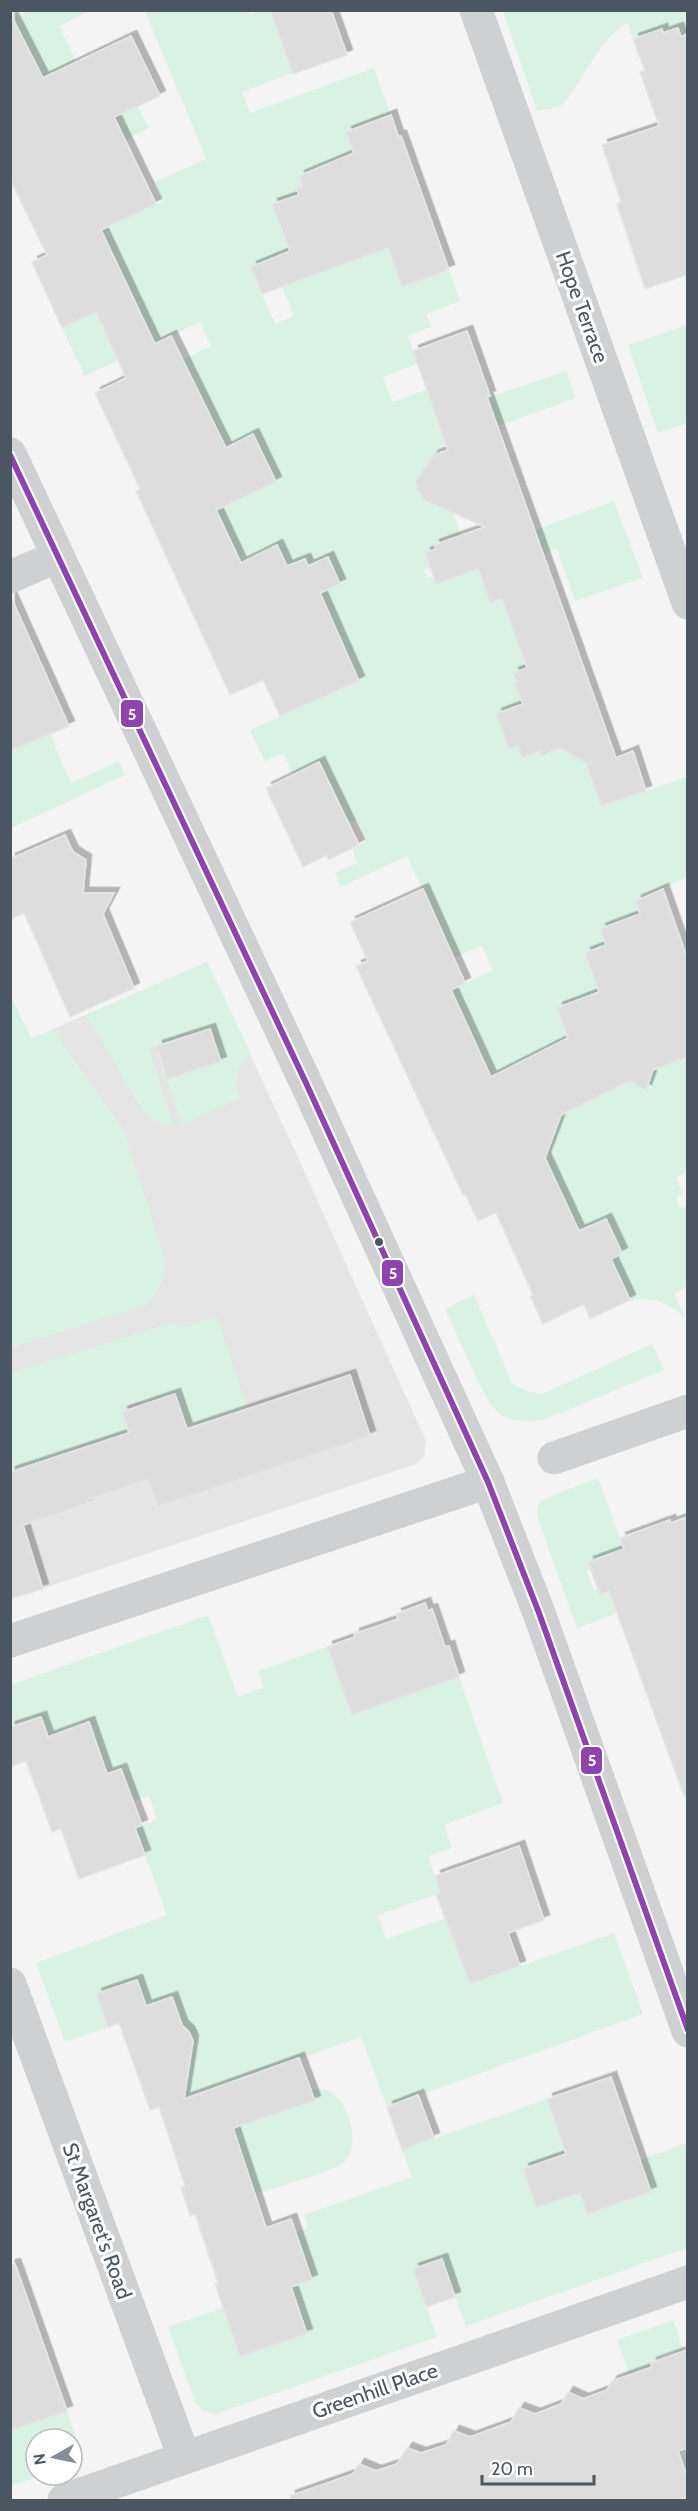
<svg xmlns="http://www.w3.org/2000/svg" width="698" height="2511" font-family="Cabin,sans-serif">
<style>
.education{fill:#e6e5e6}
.green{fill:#d9f2e3;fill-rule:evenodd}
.building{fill:#ddddde;stroke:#e5e6e7;stroke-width:1.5;filter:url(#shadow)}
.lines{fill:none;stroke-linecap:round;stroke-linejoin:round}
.minor{stroke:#ced0d2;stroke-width:33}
.tertiary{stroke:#ced0d2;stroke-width:33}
.bus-1-casing{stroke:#fff;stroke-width:10}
.bus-1{stroke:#8e44ad;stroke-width:6}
.bus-dot{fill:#4a5661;stroke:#fff;stroke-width:2}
.labels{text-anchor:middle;stroke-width:6;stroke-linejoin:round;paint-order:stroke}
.street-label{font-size:21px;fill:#4a5661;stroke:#fff}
.line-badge{stroke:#fff;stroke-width:2}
.badge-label{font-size:16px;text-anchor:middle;font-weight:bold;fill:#fff}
</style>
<defs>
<filter id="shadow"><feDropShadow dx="5.5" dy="-5.5" stdDeviation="0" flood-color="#0004"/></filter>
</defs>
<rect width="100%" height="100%" fill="#f4f4f4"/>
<polygon class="education" points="207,962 295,1151 426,1441 424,1456 416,1464 11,1599 10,1048"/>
<g class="green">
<path d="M247,10L249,14L259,11H271L285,50L314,65L242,92L250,113L374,68L391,115L346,131L354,153L299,175L302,186L296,189L299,195L272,204L283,233L387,248L402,287L449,270L460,301L426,314L431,327L408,336L417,364L383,377L392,402L426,390L436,415L566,371L576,398L438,447L440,453L431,456L435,466L422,471L416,483L420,496L424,500L448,497L461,536L435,546L436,549L425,553L430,568L424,570L427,578L433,577L436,583L490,564L484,585L489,603L502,599L509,617L559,599L571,633L542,644L547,660L514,673L517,682L515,684L522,705L496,714L509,749L518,746L523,757L540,751L542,755L606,731L617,758L601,806L687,777V877L636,901L640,914L601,929L606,945L585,953L599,992L557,1008L568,1038L484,1081L462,1060L479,1051L447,992L493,970L482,945L454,958L407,856L341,887L335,873L357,863L352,849L366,842L357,820L348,823L320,763L293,775L283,753L265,761L250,730L359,681L343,645L274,613L339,584L328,558L308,566L305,559L287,566L277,546L241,563L204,484L249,474L257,491L276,482L253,434L204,459L206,407L183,359L211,346L200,322L85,376L62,328L132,296L91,235L116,224L114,218L136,213L163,201L155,182L206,159L145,11ZM271,259L294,316L275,324L251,268Z"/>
<polygon points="11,11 20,15 28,11 88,11 59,26 85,78 51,94 28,47 11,29"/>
<path d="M503,11H687V34L681,37L678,28L664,33L662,29L633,39L627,23C596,41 585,81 561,106L537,111Z"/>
<polygon points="138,106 149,128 61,172 106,121"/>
<polygon points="687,325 687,423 658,433 628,345"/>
<polygon points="614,501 643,578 575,601 557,549 543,554 535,530"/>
<polygon points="50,734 71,783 119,761 125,775 11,828 11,751"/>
<path d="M207,962L251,1053C236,1066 232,1081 241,1098L182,1125L167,1079L220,1062L210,1029L149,1048L174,1127C161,1126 151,1121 142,1110L86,1015Z"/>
<path d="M10,994L32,1039L53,1030L124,1130L165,1260C165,1277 159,1293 146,1305L11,1348Z"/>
<path d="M687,1041V1173L676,1177L683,1195L676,1198L680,1208L687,1206V1287L674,1293L685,1318C665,1300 644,1293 619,1305L611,1259L622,1253L607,1220L566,1239L551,1207L565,1200L533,1141L549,1146L558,1122L531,1083L627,1080L639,1087L648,1084L653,1070L686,1058L682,1043Z"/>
<path d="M474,1294L512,1383L524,1390L542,1394L652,1344L664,1370L546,1419C498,1429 490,1407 472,1368C463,1348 454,1328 445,1309Z"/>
<polygon points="217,1316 248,1409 224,1417 192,1447 175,1394 142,1405 140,1401 127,1405 133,1431 11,1472 10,1373 167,1324 175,1323 183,1328"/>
<polygon points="598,1478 624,1549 587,1571 594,1590 598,1589 600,1595 609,1591 617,1613 577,1628 538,1519 537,1508 541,1500"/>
<path d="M208,1615L238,1697L264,1687L258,1671L327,1647L352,1715L459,1677L503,1803L444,1825L452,1848L428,1856L440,1893L378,1915L386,1939L449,1917L457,1951L470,1984L614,1933L643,2014L387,2107L361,2037L253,2075L267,2117L314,2101L311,2090C344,2079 366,2143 343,2163C335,2171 271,2189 255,2194L219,2087L178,2101L171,2081L143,2091L136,2071L193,2041L189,2032L182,2025L172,1997L146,2006L137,1980L97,1994L108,2027L65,2042L36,1963L167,1915L135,1828L157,1819L149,1796L133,1801L121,1769L107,1774L88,1723L59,1733L64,1747L54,1751L41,1717L11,1727L10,1685Z"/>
<polygon points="547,2099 566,2154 523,2169 536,2208 580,2193 587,2214 650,2192 639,2160 687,2143 687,2248 466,2326 441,2259 413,2270 437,2337 216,2414 204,2411 196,2404 168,2327 223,2308 240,2357 307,2334 291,2287 312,2280 303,2254 275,2239 308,2228 304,2215 412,2177 402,2150"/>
<polygon points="673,2320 684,2352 676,2354 674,2351 657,2357 657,2361 651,2364 653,2371 631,2379 617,2340"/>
<polygon points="67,2411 84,2460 72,2465 72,2439 36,2439 36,2475 43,2475 11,2486 11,2431"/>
</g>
<g class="building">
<polygon points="270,10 331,10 347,55 293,74"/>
<polygon points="10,13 43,78 131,36 160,96 114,117 156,204 101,230 155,344 171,336 226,448 253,434 276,482 216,510 241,563 277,545 287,566 305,559 308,566 328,557 340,584 320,593 359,681 280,716 263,680 230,695 136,491 140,489 95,393 126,378 96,312 62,328 32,262 47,255 10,179"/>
<polygon points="678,28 681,37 687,34 687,275 645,289 617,204 621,202 602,145 659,126 640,72 645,71 633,39 662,29 663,33"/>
<polygon points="391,115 398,136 401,136 449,270 402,287 388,248 262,294 251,267 290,251 272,204 299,195 296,188 302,186 299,176 354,153 346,132"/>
<polygon points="467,331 490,396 487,397 616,758 633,751 646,791 601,806 586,763 560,748 541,756 540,751 522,757 518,746 509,749 496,714 523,704 514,683 517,682 513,673 527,668 502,599 490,603 478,569 436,584 425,553 436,549 434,545 485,527 424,500 417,489 415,481 434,455 448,450 413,351"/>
<polygon points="10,595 69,726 10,751"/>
<polygon points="319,762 359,845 328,860 327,855 303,867 266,788"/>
<polygon points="65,835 73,852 86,860 83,893 114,893 103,914 134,988 70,1017 24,913 10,919 10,859"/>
<polygon points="423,889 465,983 451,990 491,1077 568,1038 557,1008 599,992 585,953 606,945 600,929 640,914 636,901 663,889 687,958 687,1057 653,1070 646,1090 629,1081 561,1115 545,1158 579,1231 606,1219 622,1253 611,1259 630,1300 590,1319 584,1304 543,1324 530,1296 533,1295 496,1213 478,1221 465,1194 463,1195 356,966 368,961 350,922"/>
<polygon points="210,1029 221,1062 167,1079 157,1046"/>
<polygon points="350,1375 370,1436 157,1507 148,1480 87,1500 88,1504 23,1525 43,1589 10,1599 10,1472 129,1433 122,1412 175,1394 187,1429"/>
<polygon points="687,1517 687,1795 684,1796 609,1591 600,1595 588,1562 624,1549 620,1538 670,1520 671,1523"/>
<polygon points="425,1603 428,1611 432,1609 445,1647 449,1646 459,1677 352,1715 327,1647 355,1637 354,1634 398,1619 396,1614"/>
<polygon points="41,1717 48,1737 89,1722 107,1774 121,1769 142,1825 135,1828 145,1855 79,1879 61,1829 52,1832 26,1761 10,1767 10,1727"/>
<polygon points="519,1846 544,1920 508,1933 520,1966 470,1984 436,1894 440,1893 435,1876"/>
<polygon points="137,1980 146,2006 172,1997 182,2025 189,2032 193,2041 184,2099 299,2058 315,2101 233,2128 266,2228 291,2219 312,2280 291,2287 307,2334 240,2357 215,2284 218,2283 195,2214 190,2216 181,2187 185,2186 159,2107 150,2110 119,2023 108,2027 96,1994"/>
<polygon points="611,2077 651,2192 587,2214 580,2193 536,2208 523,2169 566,2154 547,2099"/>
<polygon points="418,2095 434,2138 402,2150 387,2107"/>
<polygon points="442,2259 455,2297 426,2307 413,2269"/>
<polygon points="15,2264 67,2411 10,2431 10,2265"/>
<polygon points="687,2350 687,2448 678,2451 687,2477 687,2500 291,2500 290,2496 353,2474 359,2464 376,2471 397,2464 407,2448 421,2453 446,2445 454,2431 470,2437 511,2422 519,2408 535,2414 561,2404 568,2392 583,2399 607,2390 612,2381 652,2367 651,2363"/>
</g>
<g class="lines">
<g class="minor">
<polyline points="476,10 688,603"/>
<polyline points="10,577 58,556"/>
<polyline points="554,1458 688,1411"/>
<polyline points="10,1641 488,1482"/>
<polyline points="10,1984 184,2457"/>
<polyline points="64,2500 688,2282"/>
</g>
<polyline class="tertiary" points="10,454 306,1083 488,1482 539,1613 688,2031"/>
<defs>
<polyline id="bus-1" points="10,455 306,1083 488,1482 539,1613 688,2030"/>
</defs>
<use href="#bus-1" class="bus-1-casing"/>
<use href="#bus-1" class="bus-1"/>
</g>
<circle class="bus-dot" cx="379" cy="1242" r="5"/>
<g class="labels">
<g class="street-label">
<text transform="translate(582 307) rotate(70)" y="7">Hope Terrace</text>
<text transform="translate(97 2221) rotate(70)" y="7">St Margaret's Road</text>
<text transform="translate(375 2391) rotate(-19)" y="7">Greenhill Place</text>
</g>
</g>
<g class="line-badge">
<rect x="120" y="699" width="24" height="29" rx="6" fill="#8e44ad"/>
<rect x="381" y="1259" width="23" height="28" rx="6" fill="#8e44ad"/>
<rect x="580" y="1746" width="23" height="29" rx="6" fill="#8e44ad"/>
</g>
<g class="badge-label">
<text x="132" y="720">5</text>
<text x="393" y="1279">5</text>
<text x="592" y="1766">5</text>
</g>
<rect width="698" height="2511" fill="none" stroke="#4a5661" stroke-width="24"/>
<g transform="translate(54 2457) rotate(261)"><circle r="28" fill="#ffffff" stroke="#b7bbc0" stroke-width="1.5"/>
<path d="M0-4.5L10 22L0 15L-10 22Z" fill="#868d94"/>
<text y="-9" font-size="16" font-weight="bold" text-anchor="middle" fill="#4a5661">N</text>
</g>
<path d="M482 2475v9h112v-9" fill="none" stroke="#4a5661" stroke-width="3"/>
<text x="491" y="2475" font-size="18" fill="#4a5661" stroke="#ffffff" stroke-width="4.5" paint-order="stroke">20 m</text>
</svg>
